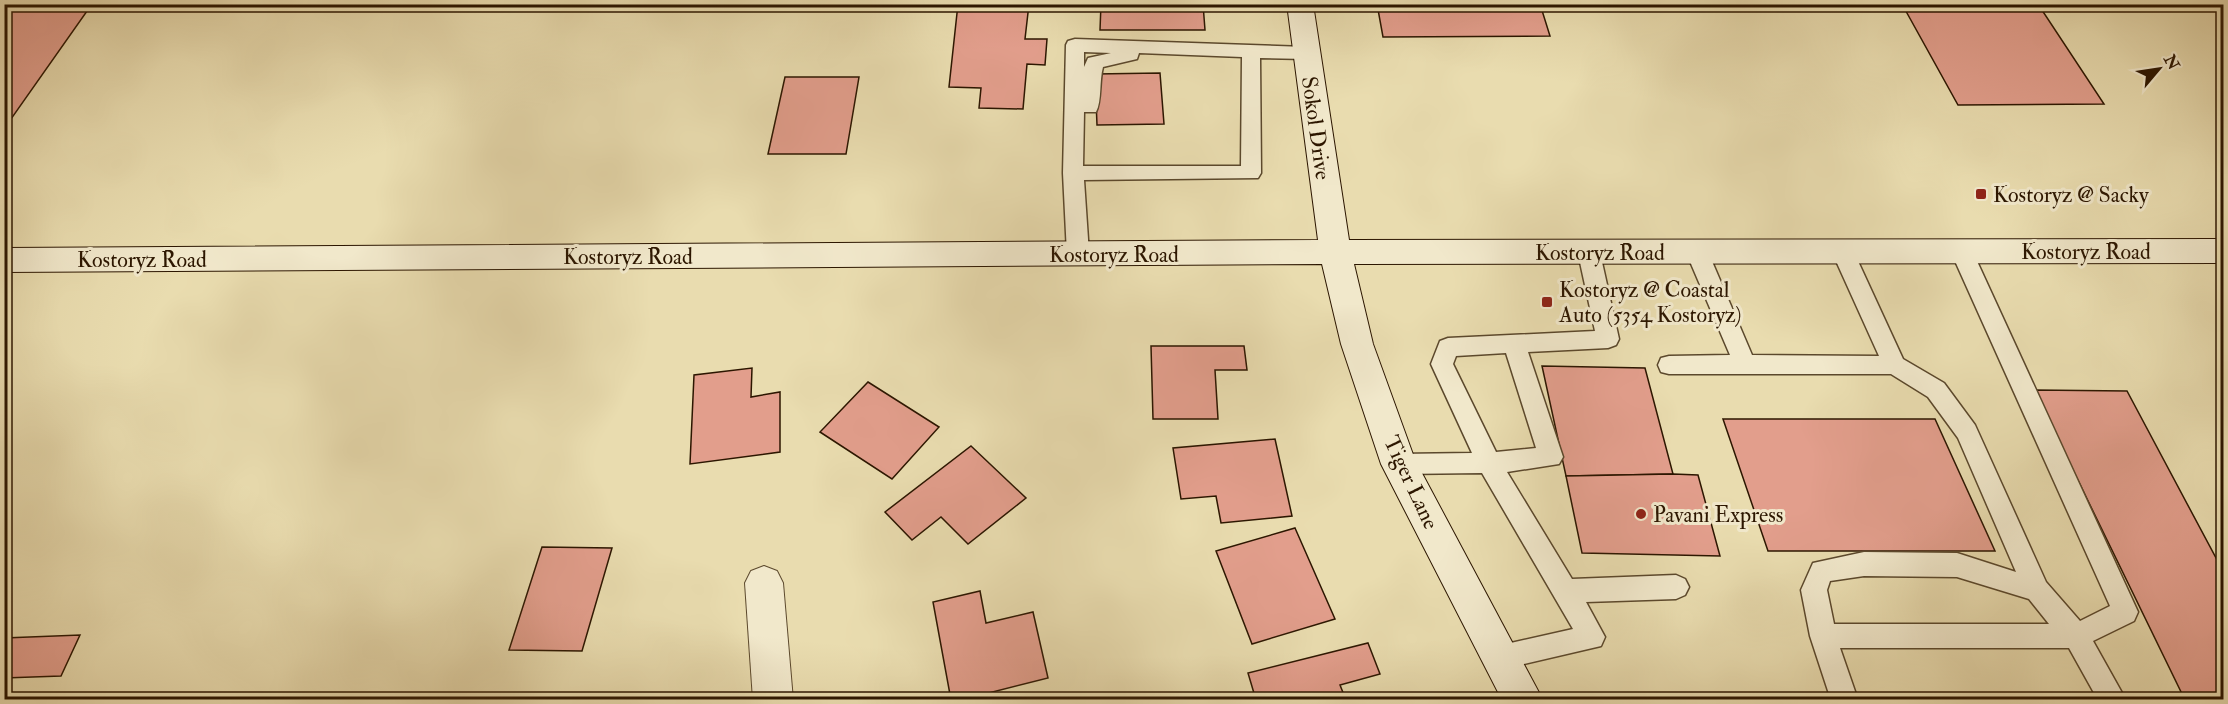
<svg xmlns="http://www.w3.org/2000/svg" width="2228" height="704" font-family="'IM FELL Double Pica',serif">
<style>
.building{fill:#e29e8c;stroke:#2c1600;stroke-width:1.5}
.lines{fill:none;stroke-linecap:round;stroke-linejoin:round}
.lane-casing{stroke:#5b482c;stroke-width:3}
.street-casing{stroke:#5b482c;stroke-width:2}
.secondary-casing{stroke:#2c1600;stroke-width:2}
.lane{fill:#f1e8cb;fill-rule:evenodd}
.street{fill:#f1e8cb;fill-rule:evenodd}
.secondary{fill:#f1e8cb;fill-rule:evenodd}
.poi-dot{fill:#8f2418;stroke:#f1e8cb;stroke-width:2}
.labels{text-anchor:middle;stroke-width:6;stroke-linejoin:round;paint-order:stroke}
.street-label{font-size:22px;fill:#2c1600;stroke:#f1e8cb}
.poi-label{font-size:22px;fill:#2c1600;stroke:#f1e8cb;text-anchor:start}
</style>
<rect width="100%" height="100%" fill="#e9dcaf"/>
<filter id="stains"><feTurbulence type="fractalNoise" baseFrequency=".00333" numOctaves="4"/><feColorMatrix values="0 0 0 0 .2 0 0 0 0 .09 0 0 0 0 .02 0 0 0 .5 -.17"/></filter>
<radialGradient id="worn" r=".72"><stop offset=".6" stop-color="#630" stop-opacity="0"/><stop offset="1" stop-color="#630" stop-opacity=".3"/></radialGradient>
<g class="building">
<polygon points="12,4 92,4 4,129 4,14"/>
<polygon points="958,4 1029,4 1025,39 1047,39 1045,65 1027,64 1023,109 979,108 981,88 949,87"/>
<polygon points="1101,4 1203,4 1205,30 1100,30"/>
<polygon points="1377,4 1540,4 1550,36 1383,37"/>
<polygon points="1902,4 2038,4 2104,104 1958,105"/>
<polygon points="1160,73 1164,124 1097,125 1095,74"/>
<polygon points="785,77 859,77 846,154 768,154"/>
<polygon points="1151,346 1244,346 1247,370 1215,370 1218,419 1153,419"/>
<polygon points="1542,366 1645,368 1673,474 1566,476"/>
<polygon points="752,368 751,397 780,392 780,452 690,464 694,375"/>
<polygon points="868,382 939,427 892,479 820,432"/>
<polygon points="2034,390 2127,391 2224,573 2224,700 2185,700"/>
<polygon points="1723,419 1935,419 1995,551 1768,551"/>
<polygon points="1275,439 1292,516 1221,523 1216,496 1181,499 1173,448"/>
<polygon points="971,446 1026,498 968,544 941,517 912,540 885,512"/>
<polygon points="1673,474 1698,475 1720,556 1582,553 1566,476"/>
<polygon points="1295,528 1335,619 1252,644 1216,551"/>
<polygon points="542,547 612,548 582,651 509,650"/>
<polygon points="980,591 986,623 1033,612 1048,678 961,700 951,700 933,602"/>
<polygon points="80,635 61,676 4,678 4,638"/>
<polygon points="1368,643 1380,674 1340,685 1346,700 1256,700 1248,673"/>
</g>
<g class="lines">
<defs>
<g id="lane">
<path d="M1075,39L1306,47L1313,49L1315,53L1313,57L1306,59L1260,58L1261,173L1258,178L1084,180L1089,254L1086,260L1078,262L1070,260L1067,254L1063,173L1066,45L1068,41ZM1084,52L1111,53L1088,58L1084,67ZM1139,53L1242,57L1241,166H1083L1084,112H1096C1102,101 1099,81 1103,67L1137,59Z"/>
<path d="M1697,244L1705,246L1708,252L1752,355L1879,356L1832,252L1835,246L1843,244L1851,246L1903,359L1944,383L1975,425L2046,582L2080,621L2110,606L1951,252L1954,246L1962,244L1970,246L2138,612L2134,621L2093,641L2126,700H2098L2069,648H1840L1858,700H1831L1810,636L1801,590L1813,563L1864,552L1957,553L2016,572L1958,438L1928,397L1891,374H1669L1661,372L1658,365L1661,358L1669,356L1730,355L1686,252L1689,246ZM1864,576L1957,577L2029,599L2049,624H1834L1827,590L1830,581Z"/>
<path d="M1589,245L1597,247L1600,253L1619,339L1616,345L1608,348L1528,352L1563,457L1559,464L1507,472L1572,579L1676,575L1685,579L1689,587L1685,595L1676,599L1586,602L1605,637L1601,646L1502,669L1493,665L1489,656L1493,647L1573,629L1482,473L1399,474L1391,471L1387,464L1391,457L1399,454L1472,453L1431,364L1440,341L1448,338L1595,331L1578,253L1581,247ZM1506,353L1536,448L1496,452L1453,364L1456,356Z"/>
</g>
<polygon id="street" points="764,566 777,571 783,583 793,700 753,700 745,583 751,571"/>
<polygon id="secondary" points="1287,4 1313,4 1349,240 2224,239 2224,263 1354,264 1373,344 1415,460 1543,700 1502,700 1381,464 1341,344 1322,264 4,272 4,248 1318,240"/>
</defs>
<use href="#lane" class="lane-casing"/>
<use href="#street" class="street-casing"/>
<use href="#secondary" class="secondary-casing"/>
<use href="#lane" class="lane"/>
<use href="#street" class="street"/>
<use href="#secondary" class="secondary"/>
</g>
<g class="poi-dot">
<rect x="1975" y="188" width="12" height="12" rx="3"/>
<rect x="1541" y="296" width="12" height="12" rx="3"/>
<circle cx="1641" cy="514" r="6"/>
</g>
<g class="labels">
<g class="street-label">
<text transform="translate(1317 128) rotate(82)" y="8">Sokol Drive</text>
<text x="2086" y="259">Kostoryz Road</text>
<text x="1600" y="260">Kostoryz Road</text>
<text x="1114" y="262">Kostoryz Road</text>
<text x="628" y="264">Kostoryz Road</text>
<text x="142" y="267">Kostoryz Road</text>
<text transform="translate(1412 482) rotate(65)" y="8">Tiger Lane</text>
</g>
<g class="poi-label">
<text x="1993" y="202">Kostoryz @ Sacky</text>
<text x="1559" y="297">Kostoryz @ Coastal<tspan x="1559" dy="25">Auto (5354 Kostoryz)</tspan></text>
<text x="1653" y="522">Pavani Express</text>
</g>
</g>
<rect width="2228" height="704" fill="none" stroke="#e9dcaf" stroke-width="24"/>
<rect x="6" y="6" width="2216" height="692" fill="none" stroke="#2c1600" stroke-width="3"/>
<rect x="12" y="12" width="2204" height="680" fill="none" stroke="#2c1600" stroke-width="1.5"/>
<g transform="translate(2159 69) rotate(61)" stroke="#f1e8cb" stroke-width="4.5" paint-order="stroke">
<path d="M0-4.5L10 22L0 15L-10 22Z" fill="#2c1600"/>
<text y="-9" font-size="16" font-weight="bold" text-anchor="middle" fill="#2c1600">N</text>
</g>
<rect width="100%" height="100%" filter="url(#stains)"/>
<rect width="100%" height="100%" fill="url(#worn)"/>
</svg>
